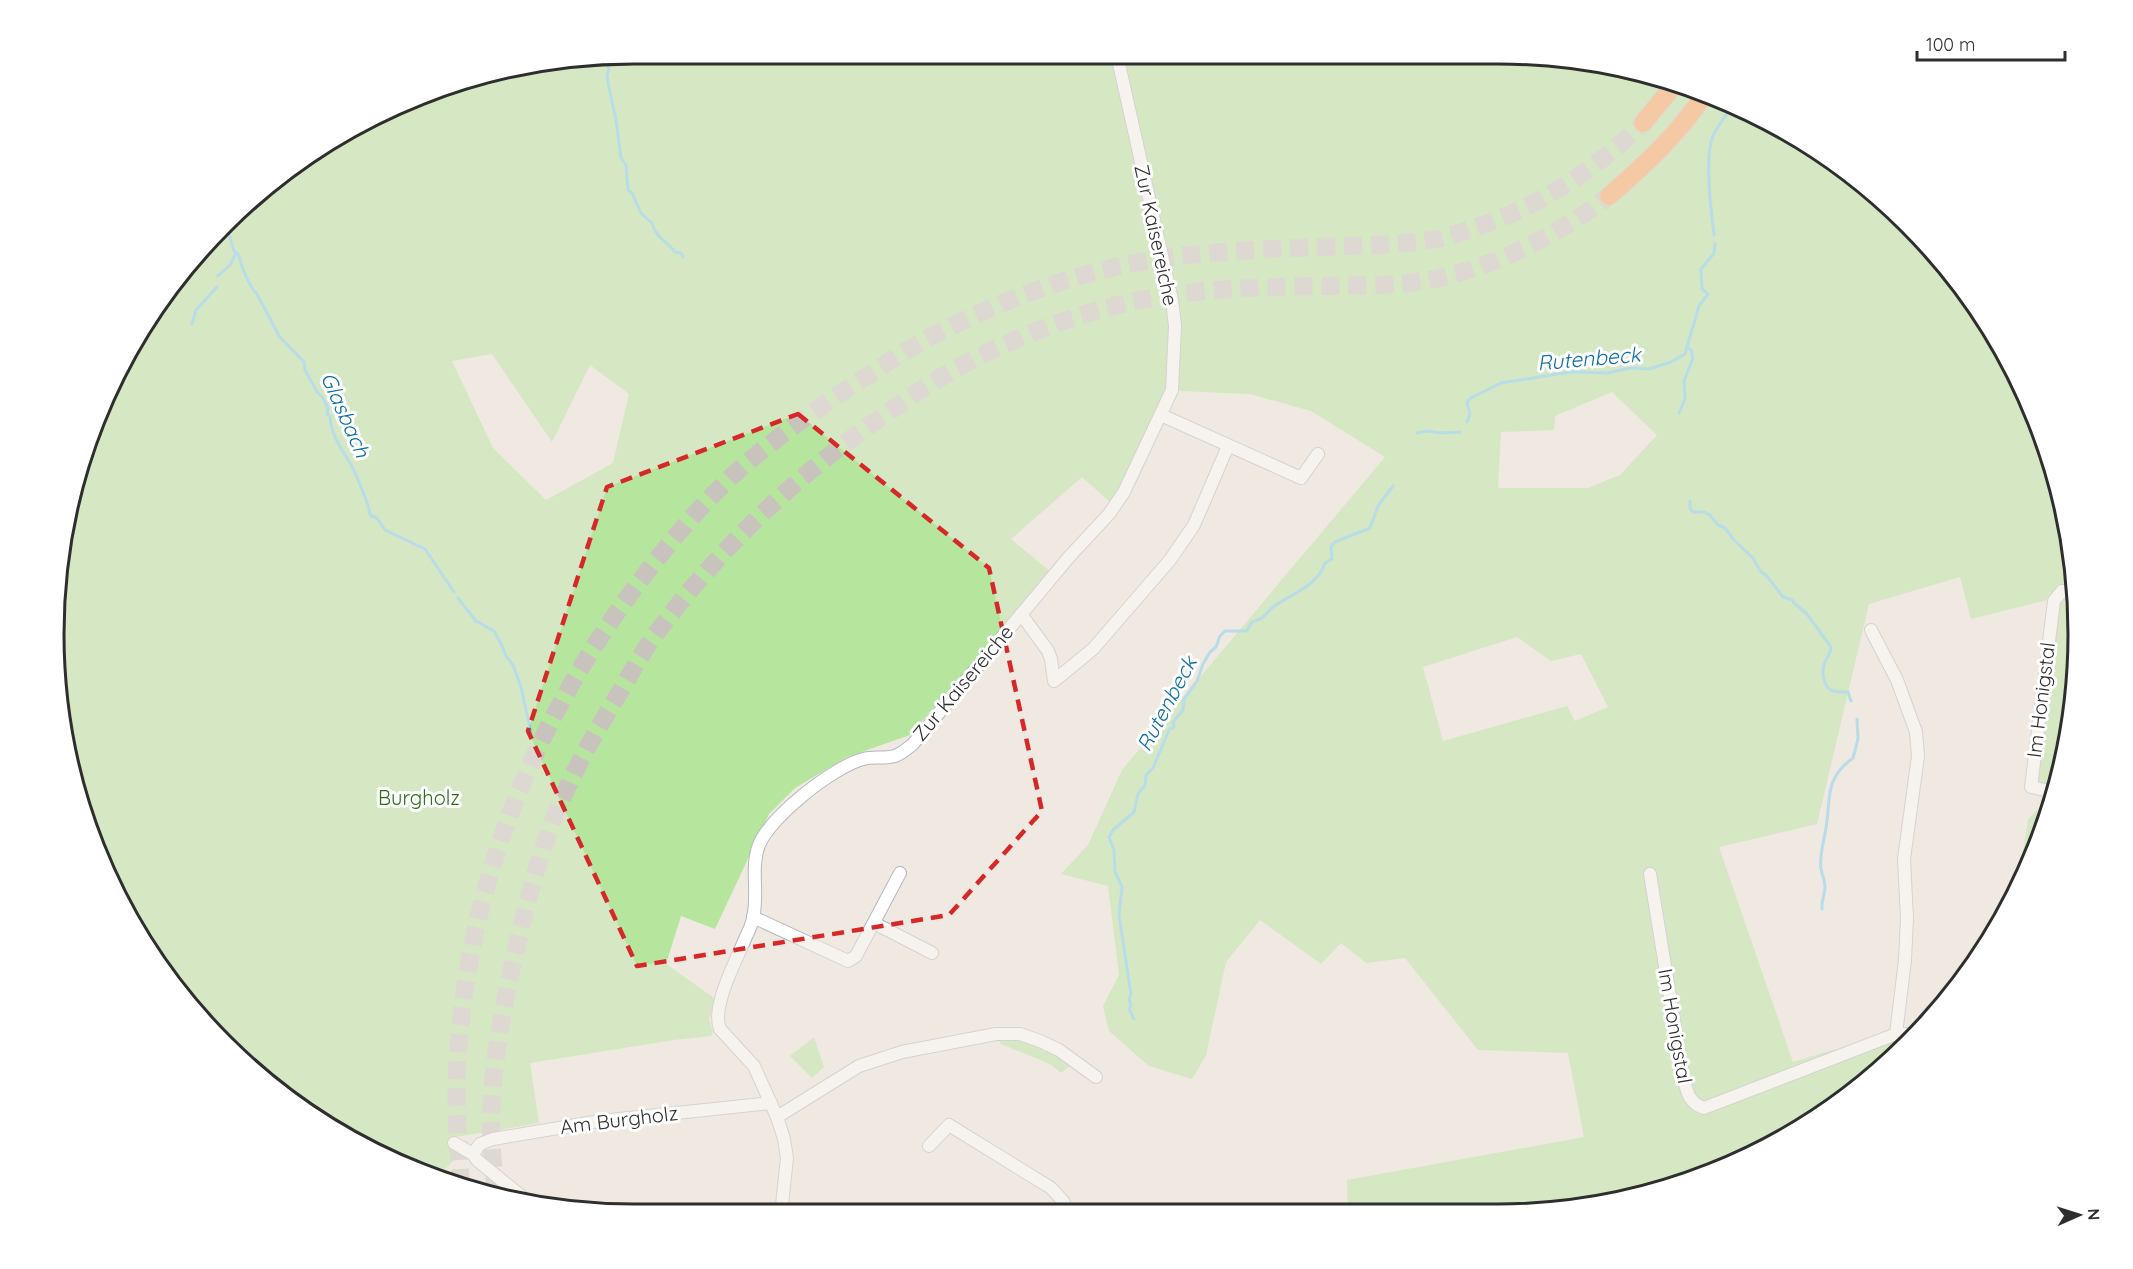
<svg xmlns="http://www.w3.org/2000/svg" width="2133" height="1269" font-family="Quicksand,sans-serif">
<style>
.green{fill:#b6e59e;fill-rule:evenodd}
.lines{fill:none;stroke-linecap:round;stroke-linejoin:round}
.stream{stroke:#75cff0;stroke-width:3}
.highway-tunnel{stroke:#c8c4bd;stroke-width:18;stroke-dasharray:18 9;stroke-linecap:butt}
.minor-casing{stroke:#b4b7c1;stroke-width:14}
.highway-casing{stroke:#c9c9c9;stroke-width:20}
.minor{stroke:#fff;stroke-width:12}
.highway{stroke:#ffa35c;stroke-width:18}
.marked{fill:none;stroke:#d62828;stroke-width:4.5;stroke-dasharray:12 8;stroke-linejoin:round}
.labels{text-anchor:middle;stroke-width:6;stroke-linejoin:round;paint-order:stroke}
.street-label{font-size:20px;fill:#2e2e2e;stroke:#fff}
.park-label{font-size:20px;fill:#2c6e1b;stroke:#fff}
.water-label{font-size:21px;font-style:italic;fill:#0d6fa3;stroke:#fff}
.rim{fill:none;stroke:#2e2e2e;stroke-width:3}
</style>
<rect width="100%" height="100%" fill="#efe9e1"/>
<g class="green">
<path d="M635,54L1537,55L1685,85L1821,152L1909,224L1981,312L2035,413L2068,522L2079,635L2068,748L2054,794L2028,790L2051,599L1971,619L1960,577L1869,604L1817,824L1719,847L1793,1062L1924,1023L1882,1071L1788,1137L1649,1195L1537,1214H1348L1347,1180L1584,1137L1568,1053L1478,1050L1405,958L1366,963L1341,943L1321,964L1260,920L1226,962L1206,1055L1192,1079L1149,1066L1109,1031L1103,1006L1119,975L1108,886L1061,874L1088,845L1122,770L1385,457L1311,411L1250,394L1179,391L1169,384L1112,504L1082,477L1011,539L1051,572L910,735L847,757L795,788L769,814L715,929L681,916L666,964L717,1000L709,1019L713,1032L711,1036L674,1040L530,1063L539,1123L456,1137L460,1153L438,1177L439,1180L312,1117L174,988L85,821L54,635L85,448L152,312L281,174L448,85ZM492,354L552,442L590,365L629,394L613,463L546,500L493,448L452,361ZM1612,392L1657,435L1620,475L1588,488H1498L1501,432L1554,430L1555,416ZM1517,637L1551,661L1581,654L1608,707L1575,721L1567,706L1443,741L1423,667Z"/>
<polygon points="2053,795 2035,857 2017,890 2028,819"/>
<polygon points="1007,1035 1039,1046 1044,1052 1051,1048 1071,1065 1061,1073 1050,1064 1001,1044 998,1039"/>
<polygon points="814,1037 824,1067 812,1078 790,1056"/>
</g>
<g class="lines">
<g class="stream">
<path d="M605,59L609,69L607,76L609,88L616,120L621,158L626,165L628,190L632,193L641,213L652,223C655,237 667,241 675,252L681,253L683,257"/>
<path d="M228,231L234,251L239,255C240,264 250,288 257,294L279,336L304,362L305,370L317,392L323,398L328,408L327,414L330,416C331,435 341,448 350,463C356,474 369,504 370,515L377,518L385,530L425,549L454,592"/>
<path d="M1714,235C1711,211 1704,156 1713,136C1717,127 1724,119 1728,111L1729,106"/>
<polyline points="218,276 230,265 236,253"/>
<polyline points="192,324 196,310 217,287"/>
<polyline points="1679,413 1685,399 1684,381 1693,358 1691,350 1688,348"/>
<polyline points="1467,422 1470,414 1467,402 1471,398 1501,383 1571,372 1607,373 1630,368 1649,369 1671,362 1685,354 1699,306 1708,294 1702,289 1701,269 1714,253 1715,244"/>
<polyline points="1417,433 1426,431 1441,433 1460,432"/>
<path d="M1690,501V508L1693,512H1704L1710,515L1718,525L1725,528L1734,540L1753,558L1760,571L1766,575L1783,597L1792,600L1794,603L1807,614L1831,647C1831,653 1828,655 1826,660C1821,669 1822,687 1833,691C1837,692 1844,692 1848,692L1851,701"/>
<polyline points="458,598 476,621 494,631 502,646 506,656 513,665 521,687 531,733"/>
<path d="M1822,909C1821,902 1825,894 1825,887C1825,880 1822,875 1821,869C1819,855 1824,841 1826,828C1831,798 1824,779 1853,758L1858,739L1857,719"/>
<path d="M1134,1019L1129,1009L1131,1006L1129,999L1131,994L1119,915L1122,887L1115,872L1114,850L1109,837L1113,830L1134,812L1138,794L1145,785L1146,775L1153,768L1169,730L1174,727L1173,722L1183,710L1184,699L1197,681L1203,664L1210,652L1216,647L1220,636L1225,631H1247L1251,623C1255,620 1260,620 1263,617C1267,614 1269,610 1273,607C1291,594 1318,586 1325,563L1332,559L1331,547L1335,542L1370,528L1378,506L1393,486"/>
</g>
<g class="highway-tunnel">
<path d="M461,1187C459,1148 455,1109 457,1070C466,887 534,717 646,573C675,536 707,498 742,467C779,435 818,408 858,382C876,371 893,358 911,348C975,311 1048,282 1120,266C1184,252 1251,250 1317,247C1359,245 1401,246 1442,238C1454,235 1465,231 1477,227C1540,206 1595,170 1643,123"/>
<path d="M496,1194C494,1171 491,1149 491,1126C491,1073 501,1019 512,967C523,917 535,868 553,821C569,779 592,738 615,700C627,681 637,661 650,642C715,552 795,476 886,414C902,403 918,391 935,381C995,345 1063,317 1131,302C1191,289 1255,287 1316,286C1355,285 1396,287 1434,279C1495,267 1561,233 1609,196"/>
</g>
<defs>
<g id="minor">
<polyline points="1161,415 1301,478 1318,454"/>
<polyline points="1021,614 1048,651 1051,659 1054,681 1093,649 1170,560 1194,525 1228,446"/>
<polyline points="1871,630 1897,680 1916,732 1918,756 1904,859 1907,918 1905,960 1896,1034"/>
<polyline points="2054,792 2031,787 2054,601 2062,591 2075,593"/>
<path d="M1650,874L1683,1076C1687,1091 1688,1103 1704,1108L1896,1034H1914"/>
<polyline points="753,917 848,961 856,956 900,873"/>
<polyline points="874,923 932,953"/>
<polyline points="777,1117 859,1066 902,1052 996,1034 1020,1034 1040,1041 1059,1050 1096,1077"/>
<polyline points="454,1143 473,1154 477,1160 526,1200"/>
<polyline points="929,1146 949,1125 1051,1188 1063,1201 1069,1214"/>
<polyline points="473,1154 480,1144 493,1139 600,1121 771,1103"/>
<path d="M781,1214L787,1158L784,1139L777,1117L754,1066L720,1029C711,1007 736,961 745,939C748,932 752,925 753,918C759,894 750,868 759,845C770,817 833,767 863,759C873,756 884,759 895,756C901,754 908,748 913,744L1069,557L1109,514L1124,492L1172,390L1175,326L1172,300L1117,55"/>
</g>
<g id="highway">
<polyline points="1643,123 1676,83"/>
<path d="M1609,196C1645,165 1678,134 1705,94"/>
</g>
</defs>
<use href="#minor" class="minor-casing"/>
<use href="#highway" class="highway-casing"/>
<use href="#minor" class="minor"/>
<use href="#highway" class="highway"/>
</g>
<path d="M0 0H2133V1269H0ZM798,414L989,568L1042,811L949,915L637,966L528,731L607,487Z" fill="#efe9e1" fill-opacity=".55" fill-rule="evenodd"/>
<path class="marked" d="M798,414L989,568L1042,811L949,915L637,966L528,731L607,487Z"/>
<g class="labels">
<g class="street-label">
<text transform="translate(1156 235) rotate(78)" y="7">Zur Kaisereiche</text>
<text transform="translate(963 683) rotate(-50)" y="7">Zur Kaisereiche</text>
<text transform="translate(2041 700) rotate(-83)" y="7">Im Honigstal</text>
<text transform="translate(1675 1026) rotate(80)" y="7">Im Honigstal</text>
<text transform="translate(619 1120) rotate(-7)" y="7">Am Burgholz</text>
</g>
<g class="park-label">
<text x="419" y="805">Burgholz</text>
</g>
<g class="water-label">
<text transform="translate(1589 359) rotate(-5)" y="7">Rutenbeck</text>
<text transform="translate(345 415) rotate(66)" y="7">Glasbach</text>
<text transform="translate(1167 704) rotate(-62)" y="7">Rutenbeck</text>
</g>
</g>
<path d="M0 0H2133V1269H0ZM634 64H1498A570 570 0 0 1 2068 634V634A570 570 0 0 1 1498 1204H634A570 570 0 0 1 64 634V634A570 570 0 0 1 634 64Z" fill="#fff" fill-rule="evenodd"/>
<path class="rim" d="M634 64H1498A570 570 0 0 1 2068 634V634A570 570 0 0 1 1498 1204H634A570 570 0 0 1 64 634V634A570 570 0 0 1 634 64Z"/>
<g transform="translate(2079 1215) rotate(87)" stroke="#ffffff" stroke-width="4.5" paint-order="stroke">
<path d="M0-4.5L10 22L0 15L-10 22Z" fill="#2e2e2e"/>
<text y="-9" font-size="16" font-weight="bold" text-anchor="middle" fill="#2e2e2e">N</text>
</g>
<path d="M1917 51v9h148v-9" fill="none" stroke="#2e2e2e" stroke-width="3"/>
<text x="1926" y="51" font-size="18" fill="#2e2e2e" stroke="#ffffff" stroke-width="4.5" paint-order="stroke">100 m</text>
</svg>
